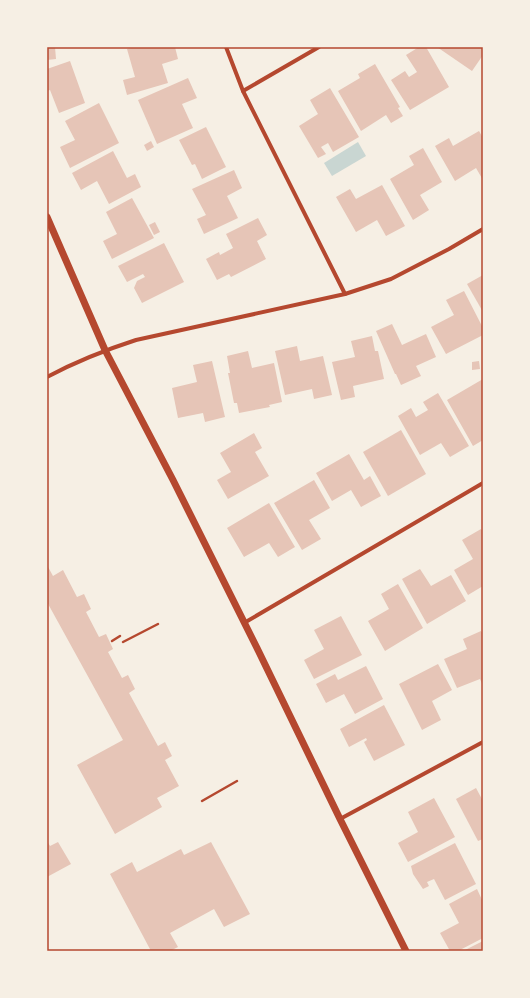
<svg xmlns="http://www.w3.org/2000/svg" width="530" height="998" font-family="'Archivo Narrow',sans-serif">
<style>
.water{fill:#c9d6d2}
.building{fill:#e6c5b7}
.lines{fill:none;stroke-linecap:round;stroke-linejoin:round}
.path{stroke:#b5482f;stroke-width:2.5}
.minor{stroke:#b5482f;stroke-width:4}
.tertiary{stroke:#b5482f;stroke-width:7}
.neatline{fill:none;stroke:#b5482f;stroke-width:1.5}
</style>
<rect width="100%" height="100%" fill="#f6efe4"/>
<polygon class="water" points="358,142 366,156 332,176 324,163"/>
<g class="building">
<polygon points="47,47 55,47 56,59 47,60"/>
<polygon points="135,47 175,47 178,59 162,64 168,83 127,95 123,80 135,77 127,49"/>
<polygon points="419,47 426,47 449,87 410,110 391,80 405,71 409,77 417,72 406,55"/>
<polygon points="437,47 483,47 483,55 472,71"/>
<polygon points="70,61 85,103 59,113 50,90 47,91 47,69"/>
<polygon points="375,64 400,107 398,108 403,116 391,123 386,115 361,131 338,91 360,78 358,74"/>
<polygon points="188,78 197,98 182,104 193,128 157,144 138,100"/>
<polygon points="330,88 359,137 333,152 328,143 321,147 326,154 318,158 299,126 318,114 310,100"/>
<polygon points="99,103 119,143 70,168 60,147 75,140 65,121"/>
<polygon points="206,127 226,167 202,179 195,164 192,165 179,140"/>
<polygon points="479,131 483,138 483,180 476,168 455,181 435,146 449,138 453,146"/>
<polygon points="151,141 154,147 147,151 144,145"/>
<polygon points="423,148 442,182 420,195 429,210 413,220 390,179 414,165 409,156"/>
<polygon points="113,151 127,178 135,174 141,187 109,204 97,181 81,190 72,173"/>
<polygon points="234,170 242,188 227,196 238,218 204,234 197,219 206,215 192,189"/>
<polygon points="382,185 405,226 386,236 377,220 356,232 336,197 350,189 356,199"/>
<polygon points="132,198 154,238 112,259 103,241 117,234 106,212"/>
<polygon points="258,218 267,235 257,241 266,259 231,277 229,274 217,280 206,259 219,252 220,255 233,248 226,234"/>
<polygon points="155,222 160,232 154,235 149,225"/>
<polygon points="164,243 184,282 142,303 134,288 137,281 145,277 143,274 127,282 118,266"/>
<polygon points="483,275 483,312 467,284"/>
<polygon points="464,291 483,328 483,335 446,354 431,327 454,315 446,300"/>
<polygon points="392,324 402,345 426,334 436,357 416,366 421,376 401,385 396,374 395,374 376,331"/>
<polygon points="372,336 375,351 378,351 384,379 353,386 355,397 341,400 332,362 355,357 351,341"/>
<polygon points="297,346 300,361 323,356 332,395 314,399 312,389 285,395 275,351"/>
<polygon points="248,351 252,368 274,363 282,402 269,405 270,407 239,413 237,403 234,403 228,373 230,373 227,356"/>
<polygon points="212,361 225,417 205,422 203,413 178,418 172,388 197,382 193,365"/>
<polygon points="479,361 480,369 472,370 472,362"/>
<polygon points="483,379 483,416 482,417 483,419 483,440 473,446 447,400"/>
<polygon points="438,393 469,446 450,457 441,443 420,455 398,416 411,408 416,417 428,410 423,402"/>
<polygon points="401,430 426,474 388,496 363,452"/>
<polygon points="254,433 262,448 255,452 269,476 228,499 217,480 231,472 220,453"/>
<polygon points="349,454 364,480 370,476 381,496 361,507 351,490 332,501 316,473"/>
<polygon points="314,480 330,508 309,520 321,539 302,550 274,503"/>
<polygon points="269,503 295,547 278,557 269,543 244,557 227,528"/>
<polygon points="481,529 483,532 483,586 468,595 454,570 473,559 462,540"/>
<polygon points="47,565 53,576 63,570 77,597 84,594 91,609 86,612 99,637 106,634 113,649 108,652 122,678 128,675 135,689 129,693 158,746 165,742 172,756 165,760 179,786 157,798 162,807 115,834 77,765 123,740 47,602"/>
<polygon points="420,569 431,586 451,575 466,601 427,624 402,579"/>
<polygon points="398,584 423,628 385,651 368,621 389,609 381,594"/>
<polygon points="341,616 362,655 314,679 304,660 324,649 314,630"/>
<polygon points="481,631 483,634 483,686 480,679 457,688 444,659 467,649 463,639"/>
<polygon points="438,664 452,690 432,701 441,720 422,730 399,684"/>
<polygon points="366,666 383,699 355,714 344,694 326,703 316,684 335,674 338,680"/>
<polygon points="384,705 405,745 374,761 364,742 367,740 366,738 349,747 340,729"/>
<polygon points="476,788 483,801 483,839 478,841 456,799"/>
<polygon points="434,798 455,837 408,862 398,843 418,832 408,812"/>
<polygon points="47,841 50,846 58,842 71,864 47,877"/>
<polygon points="211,842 250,914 224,927 214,909 170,933 178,947 170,951 151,951 110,874 132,862 137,872 181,849 184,855"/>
<polygon points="455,843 476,884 445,900 434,879 427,882 429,886 423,889 413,874 411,866"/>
<polygon points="477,889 483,902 483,938 458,951 450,951 440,933 459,923 449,904"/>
<polygon points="483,941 483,951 463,951"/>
</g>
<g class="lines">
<g class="path">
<polyline points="112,641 120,636"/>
<polyline points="123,642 158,624"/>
<polyline points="202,801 237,781"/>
</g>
<g class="minor">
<polyline points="226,47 243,91 345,294"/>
<polyline points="243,91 319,47"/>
<path d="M47,377C75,362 105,350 136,340L345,294L391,279L449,249L483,229"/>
<polyline points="244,623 483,483"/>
<polyline points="340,819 483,742"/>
</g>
<polyline class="tertiary" points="47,217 105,350 173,480 257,648 340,819 406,951"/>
</g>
<rect width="530" height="998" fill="none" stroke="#f6efe4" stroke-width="96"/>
<rect x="48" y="48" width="434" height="902" class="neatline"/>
</svg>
